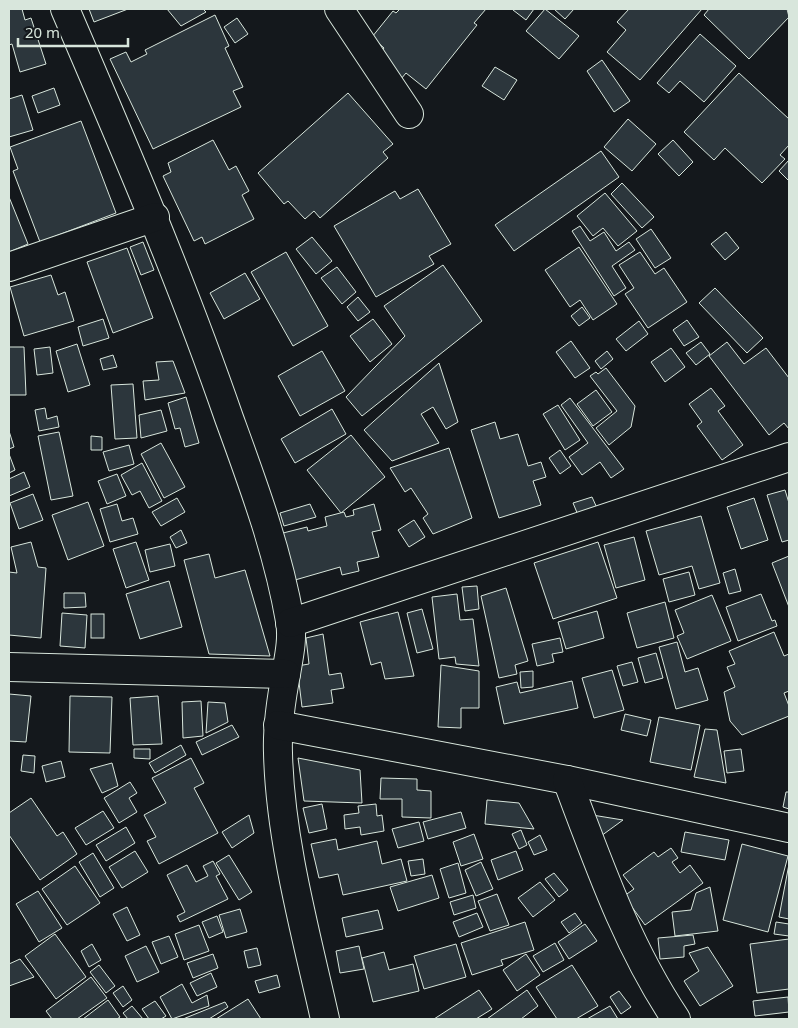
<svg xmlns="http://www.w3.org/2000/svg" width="798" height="1028" font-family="'Noto Sans',sans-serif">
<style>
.building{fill:#2c363c;stroke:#d8e6dc}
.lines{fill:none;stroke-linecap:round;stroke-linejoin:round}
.minor-casing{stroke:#d8e6dc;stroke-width:30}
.minor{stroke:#14181c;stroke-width:28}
</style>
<rect width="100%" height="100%" fill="#14181c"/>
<g class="building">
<polygon points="9,9 22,9 25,20 31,18 46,64 20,72 12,44 9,45"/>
<polygon points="89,9 128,9 94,22"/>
<polygon points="167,9 203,9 206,12 181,26"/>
<polygon points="400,9 486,9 474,23 477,25 426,89 406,73 401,79 375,59 384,48 372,37 393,11 396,13"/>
<polygon points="514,9 534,9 526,20 513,10"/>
<polygon points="545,9 579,36 559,59 526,31"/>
<polygon points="554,9 574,9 565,19"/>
<polygon points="629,9 702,9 640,80 607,52 626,30 617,22"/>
<polygon points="709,9 787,9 789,17 749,59 704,15"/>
<polygon points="215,15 229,46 225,48 243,87 233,91 241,107 153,149 110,59 126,52 131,62 147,54 145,50"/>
<polygon points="237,18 248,34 235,43 224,27"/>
<polygon points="700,34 736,66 704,102 680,81 669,93 657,83"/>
<polygon points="602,60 630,101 614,112 587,71"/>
<polygon points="495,67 517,80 504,100 482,86"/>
<polygon points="739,73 789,119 789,145 780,155 785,159 762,183 725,148 714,160 684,132"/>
<polygon points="54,88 60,105 38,113 32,96"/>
<polygon points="348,93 393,144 383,152 388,158 320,218 314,211 305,219 288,201 284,204 258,173"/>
<polygon points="22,95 33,130 9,137 9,99"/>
<polygon points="628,119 656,144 632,171 604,147"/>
<polygon points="81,121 116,213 40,242 13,171 18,169 10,147"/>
<polygon points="213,140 229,170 236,166 249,191 242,195 254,219 205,244 202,237 194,241 163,176 171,172 168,163"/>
<polygon points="673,140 693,162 679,176 658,154"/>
<polygon points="601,151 619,177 514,251 495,225"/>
<polygon points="789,160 789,181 779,171"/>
<polygon points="622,183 654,217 642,228 611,194"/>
<polygon points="418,189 451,244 429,256 434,264 376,297 334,226 395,191 400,199"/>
<polygon points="605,193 637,231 618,246 603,228 593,236 577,216"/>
<polygon points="9,197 28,244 9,252"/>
<polygon points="580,226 590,241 604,232 616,251 629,242 635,250 612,266 626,288 614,296 572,231"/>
<polygon points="651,229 671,258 655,268 636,239"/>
<polygon points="726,232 739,248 725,260 711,244"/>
<polygon points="312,237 332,261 316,274 296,249"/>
<polygon points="143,242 154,270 141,275 130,247"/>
<polygon points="579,247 617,304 593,320 580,300 570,307 545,270"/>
<polygon points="127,248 153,318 113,333 87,262"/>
<polygon points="286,252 328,326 293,346 251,272"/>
<polygon points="640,252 655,274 664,268 687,302 648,328 625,294 634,288 619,265"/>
<polygon points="443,265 482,321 362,416 346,397 405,336 384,306"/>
<polygon points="337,267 356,292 342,304 321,278"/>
<polygon points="245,273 260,299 224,319 210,293"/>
<polygon points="51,275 58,295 65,292 74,321 24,336 10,287"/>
<polygon points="715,288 763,338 747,353 699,303"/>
<polygon points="358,297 370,312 358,321 347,307"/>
<polygon points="582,307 590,318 579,326 571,316"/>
<polygon points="103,319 109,338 83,346 78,327"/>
<polygon points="373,319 392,344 370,362 350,336"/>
<polygon points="687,320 699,337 684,346 673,330"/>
<polygon points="639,321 648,334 626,351 616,339"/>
<polygon points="571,341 590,368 575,378 556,352"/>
<polygon points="701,342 710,354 696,365 686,353"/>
<polygon points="727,342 744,364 766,348 789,378 789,429 784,423 769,435 709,356"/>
<polygon points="77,344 90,385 68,392 56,351"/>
<polygon points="9,347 24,347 26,395 9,395"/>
<polygon points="50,347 53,373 37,375 34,349"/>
<polygon points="671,348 685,367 665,382 651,362"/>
<polygon points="322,351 345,391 300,416 278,376"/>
<polygon points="607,351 613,359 601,369 595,361"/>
<polygon points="113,355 117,367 103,370 100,359"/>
<polygon points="173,361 185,393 145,400 143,381 159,380 156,362"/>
<polygon points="439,363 458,422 446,429 433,407 421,414 439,443 392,461 364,430"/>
<polygon points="606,368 635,406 631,427 609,445 596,428 617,411 590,376 596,372 598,374"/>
<polygon points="133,384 137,438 115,439 111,385"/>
<polygon points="711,388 725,406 718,411 743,445 722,460 697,426 702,422 689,404"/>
<polygon points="596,390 612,412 593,426 577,404"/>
<polygon points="186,397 199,443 185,447 180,428 175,429 168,403"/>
<polygon points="570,398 624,469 611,478 600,462 582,475 569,457 588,443 561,405"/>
<polygon points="558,405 580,440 565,450 543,414"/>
<polygon points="45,408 47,419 57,416 59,427 39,431 35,410"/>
<polygon points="332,409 346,434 295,463 281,439"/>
<polygon points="161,410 167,431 141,438 139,415"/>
<polygon points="495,422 500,439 518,434 528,466 541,462 546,477 533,481 541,505 499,518 471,430"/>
<polygon points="9,431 14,447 9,449"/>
<polygon points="59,432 73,496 51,500 38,436"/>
<polygon points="351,435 385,477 341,513 307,470"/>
<polygon points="91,436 102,437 102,450 91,450"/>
<polygon points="161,443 185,487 164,498 141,454"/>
<polygon points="129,445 134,464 109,471 103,452"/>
<polygon points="449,448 472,518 433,534 423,518 428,514 411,488 405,492 390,468"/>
<polygon points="560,450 571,466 560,474 549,458"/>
<polygon points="9,454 15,470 9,473"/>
<polygon points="142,463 162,501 149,508 140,491 132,495 121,475"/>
<polygon points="24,472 30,487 9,496 9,479"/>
<polygon points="117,474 126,496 107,504 98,481"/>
<polygon points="785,490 789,503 789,540 782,542 767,495"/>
<polygon points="33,494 43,520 19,529 10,503"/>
<polygon points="592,497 597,508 578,515 573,503"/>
<polygon points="177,498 185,512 161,526 152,512"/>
<polygon points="754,498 768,540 741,549 727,507"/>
<polygon points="88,502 104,546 68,560 52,515"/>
<polygon points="117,504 122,521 133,518 138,534 110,542 100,509"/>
<polygon points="310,504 316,517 284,526 280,513"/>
<polygon points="374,504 381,530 372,532 379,557 357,562 359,571 342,575 340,567 295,580 283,533 307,527 308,531 327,526 325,517 344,512 346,517 354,515 353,510"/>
<polygon points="701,516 720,583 699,589 692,566 659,575 646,531"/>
<polygon points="414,520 425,537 409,547 398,530"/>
<polygon points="181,530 187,543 176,548 170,537"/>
<polygon points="634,537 645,580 616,588 604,545"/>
<polygon points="31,542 38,567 46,568 41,638 9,635 9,572 17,573 11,547"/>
<polygon points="136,542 149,580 126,588 113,549"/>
<polygon points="598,542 617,598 553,619 534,563"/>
<polygon points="170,544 175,566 150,572 145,550"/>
<polygon points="209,554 215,578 245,570 270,656 209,654 184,560"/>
<polygon points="789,556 789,607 772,563"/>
<polygon points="735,569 741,591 729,594 723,573"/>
<polygon points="689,572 695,595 669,602 663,579"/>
<polygon points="169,581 182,627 140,639 126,594"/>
<polygon points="477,586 479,609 465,611 462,587"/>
<polygon points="506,588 528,661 515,665 517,674 499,678 481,596"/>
<polygon points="64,593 85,593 86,607 64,608"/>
<polygon points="457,594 460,620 473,619 479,666 456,664 455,657 439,659 432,597"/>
<polygon points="761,594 772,621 775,620 777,626 738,641 726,607"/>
<polygon points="712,595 731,641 687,659 677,636 684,633 675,610"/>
<polygon points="665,602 674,638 637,648 627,613"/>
<polygon points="422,609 433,649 417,653 407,613"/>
<polygon points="597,611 604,638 566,649 558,622"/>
<polygon points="398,612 414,676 385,679 381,662 371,665 360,622"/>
<polygon points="62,613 87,615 85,648 60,646"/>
<rect x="91" y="614" width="13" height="24"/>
<polygon points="774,632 784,656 789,654 789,691 784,693 789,706 789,716 742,735 730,721 724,692 735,687 727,667 735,664 729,651"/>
<polygon points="323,634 329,675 341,673 344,688 331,690 333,703 302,707 297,666 309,664 306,638"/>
<polygon points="560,638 563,652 552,654 554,662 537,666 532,644"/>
<polygon points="677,642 685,672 698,668 708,700 676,709 659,647"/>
<polygon points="656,653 663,678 645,683 638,658"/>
<polygon points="632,662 638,682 623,686 617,666"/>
<polygon points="441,665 479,671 479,708 461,708 461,728 438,727"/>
<polygon points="612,670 624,710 594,718 582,678"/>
<polygon points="533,671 533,687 521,688 520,672"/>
<polygon points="572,681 578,708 504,724 496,687 517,682 520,693"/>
<polygon points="9,694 31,696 26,742 9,741 9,743"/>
<polygon points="70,696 112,697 110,753 69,752"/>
<polygon points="158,696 162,744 133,745 130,698"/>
<polygon points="201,701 203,736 183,738 182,702"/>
<polygon points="208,702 225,703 228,722 206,733"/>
<polygon points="625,714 651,720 647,736 621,730"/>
<polygon points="659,717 700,725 691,770 650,762"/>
<polygon points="232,725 239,737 202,755 196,742"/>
<polygon points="705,729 717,730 726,783 694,777"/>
<polygon points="181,745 186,755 155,773 149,763"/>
<polygon points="134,749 150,749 150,759 134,758"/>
<polygon points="741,749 744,771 727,773 724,751"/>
<polygon points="23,755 35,756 34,773 21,771"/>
<polygon points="191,758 204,783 194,788 218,833 159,864 147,841 156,837 144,815 166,803 152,778"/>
<polygon points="298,758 360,770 362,803 304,801"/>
<polygon points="61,761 65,777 46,782 42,766"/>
<polygon points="112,763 118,786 102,793 90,769"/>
<polygon points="381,778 417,779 417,790 431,791 431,818 402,817 402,799 380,799"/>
<polygon points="130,782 137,793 129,798 137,812 119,823 104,798"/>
<polygon points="786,792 789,792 789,809 783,807"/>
<polygon points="31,798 57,836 63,832 77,854 40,880 9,835 9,813"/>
<polygon points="487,800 519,803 534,829 485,824"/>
<polygon points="322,804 327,829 309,833 303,808"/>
<polygon points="376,804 377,816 382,815 384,831 361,835 360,827 345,829 344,815 359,813 358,806"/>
<polygon points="103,811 114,828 86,845 75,828"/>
<polygon points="461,812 466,828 428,839 423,822"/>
<polygon points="586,814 623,820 601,836"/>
<polygon points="249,815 254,833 232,848 222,832"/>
<polygon points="419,822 424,841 398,848 392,829"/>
<polygon points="126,827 135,843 106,861 96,845"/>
<polygon points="521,830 527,845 519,849 512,834"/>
<polygon points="685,832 729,840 725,860 681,852"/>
<polygon points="474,834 483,859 461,866 453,842"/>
<polygon points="540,835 547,850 534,855 528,842"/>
<polygon points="336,839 338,850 377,841 382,864 401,859 407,881 343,895 338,874 319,878 311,844"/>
<polygon points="742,844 788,856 768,932 723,920"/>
<polygon points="671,848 678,858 672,862 680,873 690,865 703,883 645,925 624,896 634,889 623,875 654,852 658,857"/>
<polygon points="135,851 148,872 122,888 109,867"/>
<polygon points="516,851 523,870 498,880 491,860"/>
<polygon points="93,853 114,888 100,897 79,862"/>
<polygon points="229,855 252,892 239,900 216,863"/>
<polygon points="423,859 425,874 411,876 408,861"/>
<polygon points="213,861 220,874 216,876 228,899 180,922 177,916 185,912 167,875 187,865 196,882 208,876 203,866"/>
<polygon points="481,862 493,889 476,896 465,870"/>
<polygon points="458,863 466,893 449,898 440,869"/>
<polygon points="789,864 789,919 779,917"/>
<polygon points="75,866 100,903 67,925 42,889"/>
<polygon points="554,873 568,890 559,897 545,879"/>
<polygon points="432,875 439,898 398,911 390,887"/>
<polygon points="540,882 555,900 533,917 518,898"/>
<polygon points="710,887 718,931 675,936 672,912 691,910 696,893"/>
<polygon points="38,891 62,928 39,942 16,904"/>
<polygon points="497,894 509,925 490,931 478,901"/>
<polygon points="473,895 476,908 454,915 450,902"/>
<polygon points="127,907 140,935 127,941 113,914"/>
<polygon points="240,909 247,932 226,938 219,915"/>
<polygon points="378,910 383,929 346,937 342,918"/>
<polygon points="477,913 483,927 459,937 453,922"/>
<polygon points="575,913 582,923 569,933 561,922"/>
<polygon points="217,916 223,932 209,938 202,922"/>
<polygon points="525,922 534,950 501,960 503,965 472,975 461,943"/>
<polygon points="776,922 789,924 789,936 774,934"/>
<polygon points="585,924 597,941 569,959 558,942"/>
<polygon points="199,925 209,951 184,960 175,934"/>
<polygon points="55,934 86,977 56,999 25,956"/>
<polygon points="693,935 695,944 684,946 684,957 660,959 658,938"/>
<polygon points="169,936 178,957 161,964 152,942"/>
<polygon points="789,939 789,989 757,993 750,944"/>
<polygon points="555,943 564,960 543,972 533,956"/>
<polygon points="92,944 101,960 89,967 81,951"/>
<polygon points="456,944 466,977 424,989 414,956"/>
<polygon points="146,946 159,972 137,982 125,956"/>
<polygon points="359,946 364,969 340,973 336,951"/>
<polygon points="708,947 733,986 700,1006 684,981 699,971 689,953"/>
<polygon points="257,948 261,965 248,968 244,951"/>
<polygon points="384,952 389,970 413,964 419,991 373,1002 362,958"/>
<polygon points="213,954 218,968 193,978 187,963"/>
<polygon points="526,954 540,975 517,991 503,970"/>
<polygon points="20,959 34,977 9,986 9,964"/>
<polygon points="99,965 115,986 106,993 90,972"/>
<polygon points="572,965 598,1006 576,1019 557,1019 536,987"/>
<polygon points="211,973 217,987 197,996 190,983"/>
<polygon points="277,975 280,987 259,993 255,981"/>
<polygon points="91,977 107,998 77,1019 52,1019 46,1011"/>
<polygon points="182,984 192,1003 207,995 209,1006 172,1019 160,997"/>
<polygon points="123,986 132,1000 123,1007 113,993"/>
<polygon points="479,990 492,1009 476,1019 434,1019"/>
<polygon points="527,990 538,1006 521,1019 487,1019"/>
<polygon points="619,991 631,1007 621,1014 610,997"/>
<polygon points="788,997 789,1012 755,1016 753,1001"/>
<polygon points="248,999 261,1019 216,1019"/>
<polygon points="108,1000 120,1017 117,1019 83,1019"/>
<polygon points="155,1001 166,1016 161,1019 149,1019 142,1009"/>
<polygon points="225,1002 228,1007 209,1019 183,1019"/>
<polygon points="132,1006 143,1019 128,1019 123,1013"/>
<polygon points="610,1006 618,1019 587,1019"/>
</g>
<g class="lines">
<defs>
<g id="minor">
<path d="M65,9C123,144 181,279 229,418C253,484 278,551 290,621C293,639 289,656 286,674C281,700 277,726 278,753C280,840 306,934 325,1019"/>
<polyline points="339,9 409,114"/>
<polyline points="9,267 155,217"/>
<polyline points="290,623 789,457"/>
<polyline points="9,667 286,674"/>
<polyline points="278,725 567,780 789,828"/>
<path d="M567,780C598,862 627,946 676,1019"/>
</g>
</defs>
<use href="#minor" class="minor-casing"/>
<use href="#minor" class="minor"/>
</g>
<rect width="798" height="1028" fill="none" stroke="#d8e6dc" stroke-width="20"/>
<path d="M18 38v8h110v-8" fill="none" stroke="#d8e6dc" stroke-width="2.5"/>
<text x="25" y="38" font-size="15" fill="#d8e6dc" stroke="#14181c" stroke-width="4" paint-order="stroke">20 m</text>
</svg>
